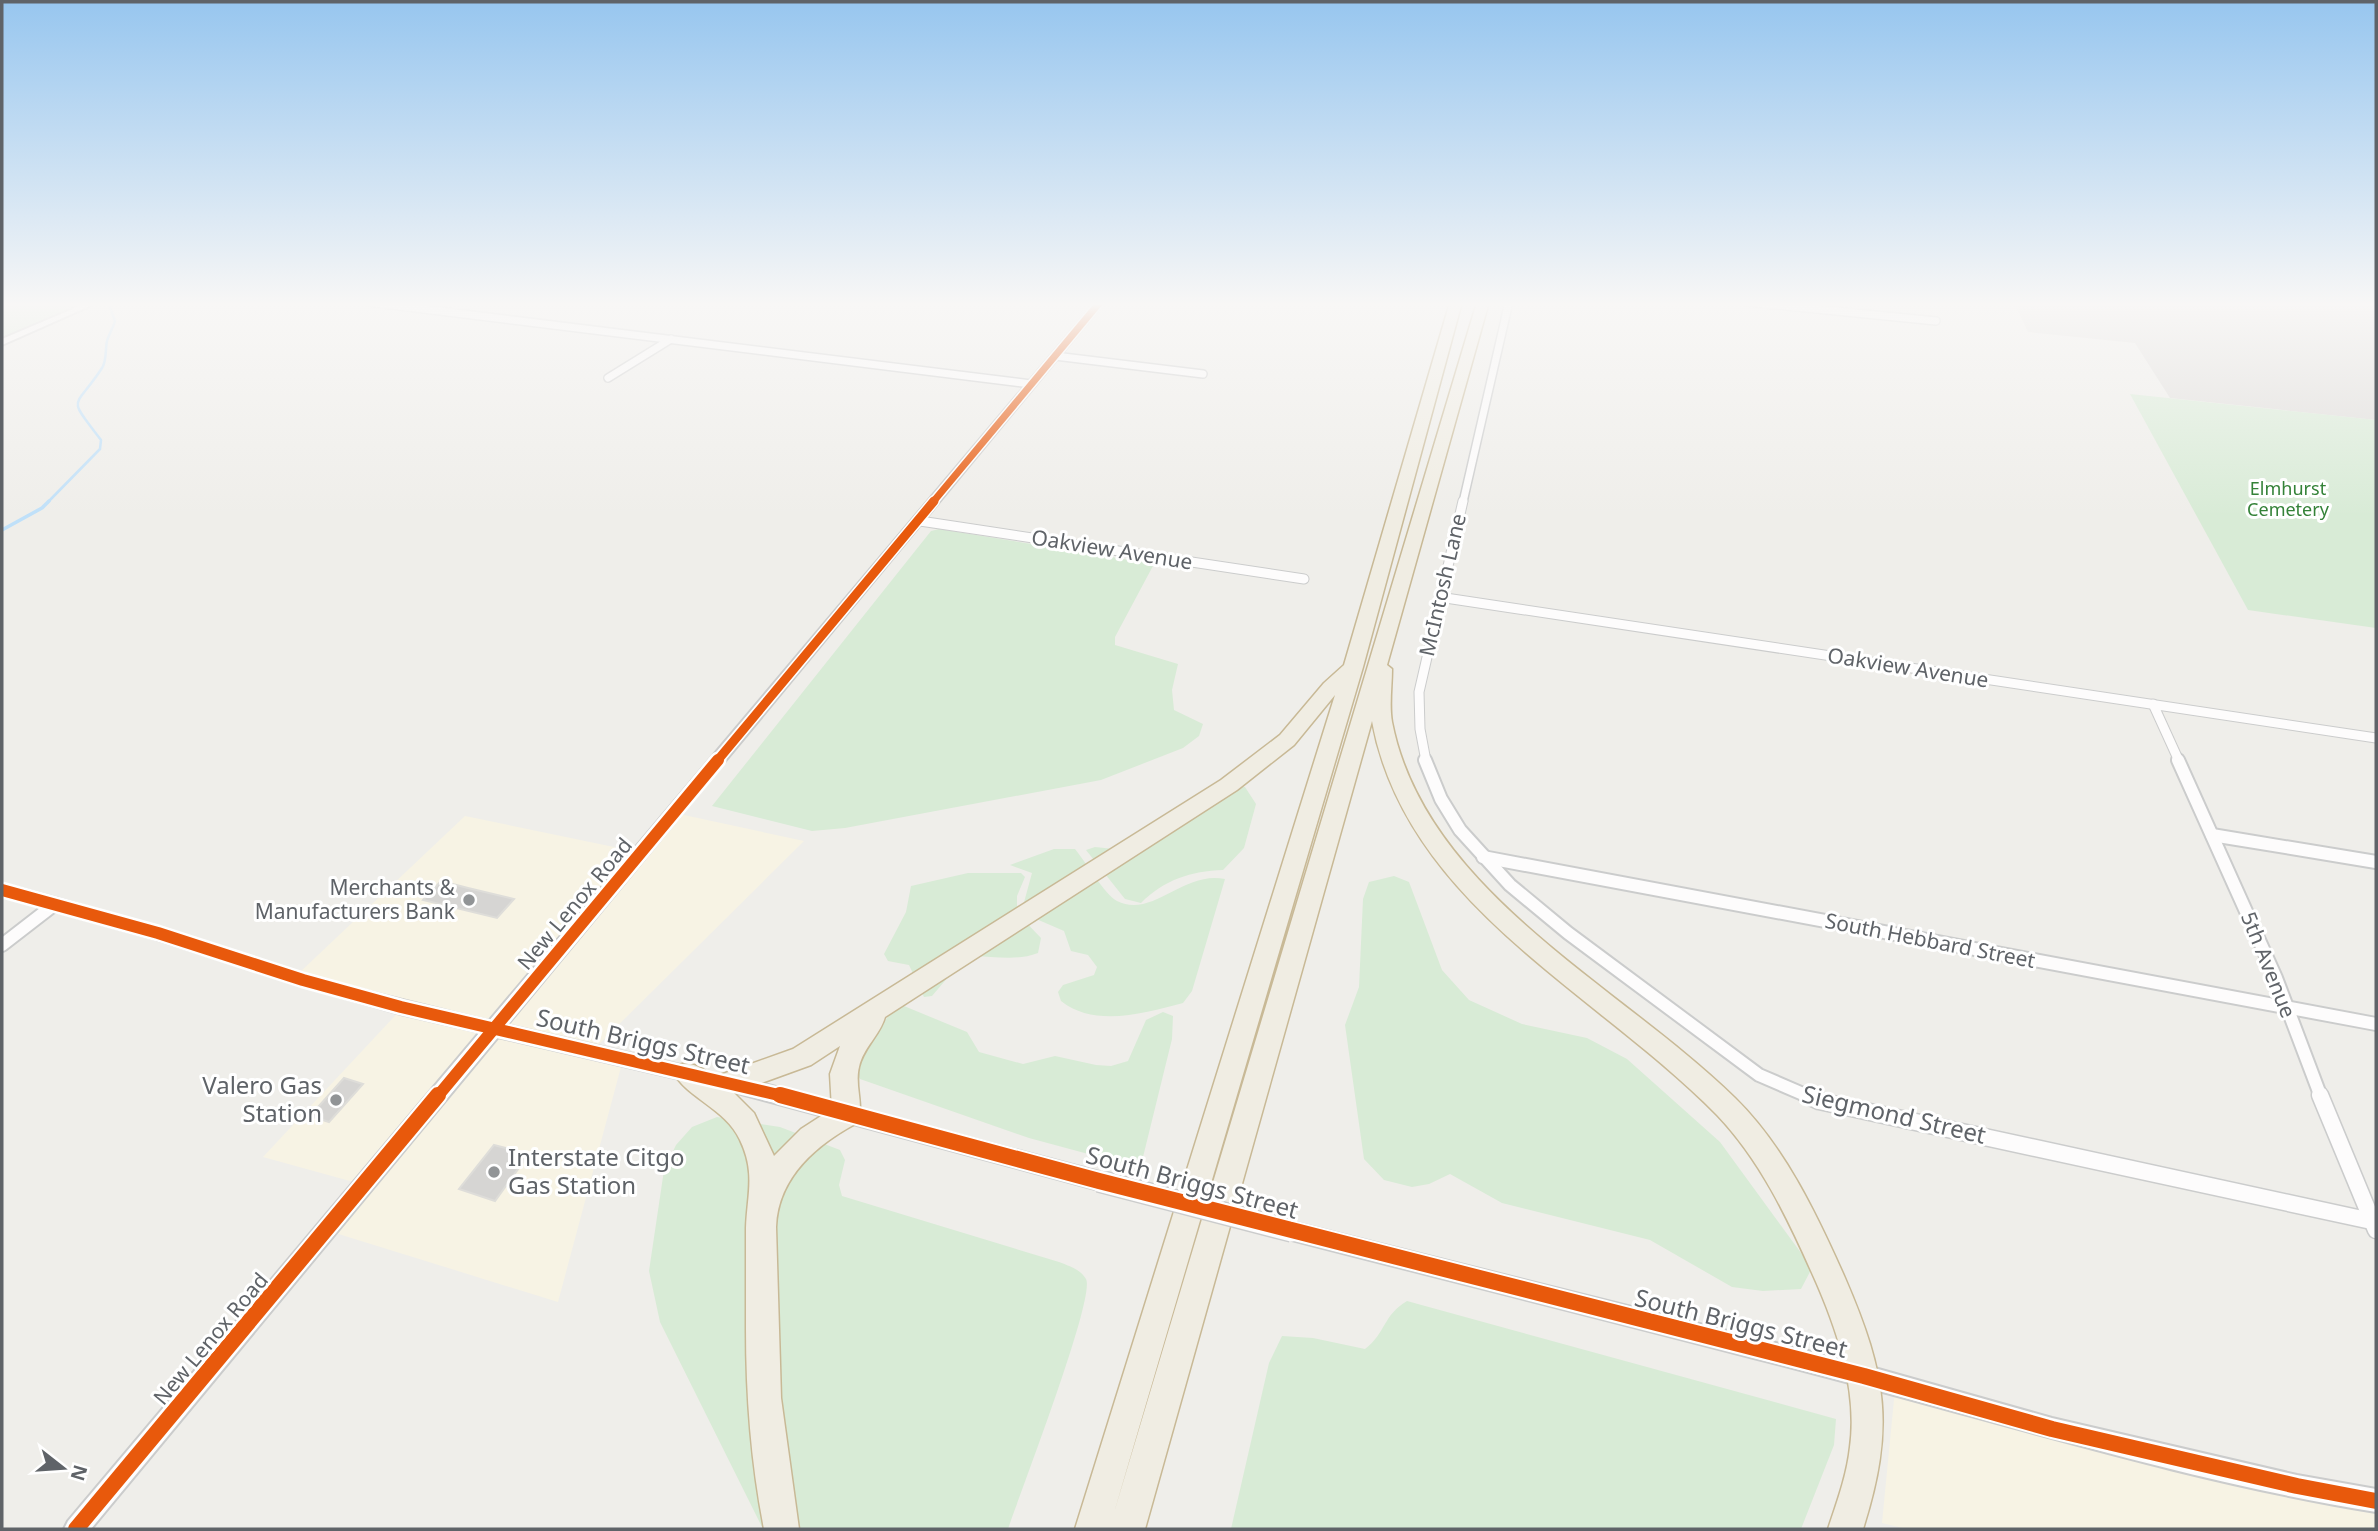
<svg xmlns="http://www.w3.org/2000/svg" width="2378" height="1531" font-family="'Noto Sans',sans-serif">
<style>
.commercial{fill:#f7f3e4}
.industrial{fill:#dfddda}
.green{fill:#d8ebd6}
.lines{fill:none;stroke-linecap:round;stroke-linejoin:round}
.stream-far1{stroke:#bfe0f9;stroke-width:2.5}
.stream{stroke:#bfe0f9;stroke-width:3.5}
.building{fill:#d6d5d3;stroke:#deddd9;stroke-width:2}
.minor-far3-casing{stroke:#cbcccc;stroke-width:10}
.minor-far2-casing{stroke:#cbcccc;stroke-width:11}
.minor-far1-casing{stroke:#cbcccc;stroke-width:16}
.minor-casing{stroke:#cbcccc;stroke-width:19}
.tertiary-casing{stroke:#cbcccc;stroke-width:4}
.motorway-casing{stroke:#c8b996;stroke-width:3}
.minor-far3{stroke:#fdfcfc;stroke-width:7}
.minor-far2{stroke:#fdfcfc;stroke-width:9}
.minor-far1{stroke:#fdfcfc;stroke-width:12}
.minor{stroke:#fdfcfc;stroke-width:16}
.tertiary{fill:#fdfcfc;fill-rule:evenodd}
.motorway{fill:#f0ede3;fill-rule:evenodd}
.tertiary-bridge-casing{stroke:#cbcccc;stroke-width:24;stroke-linecap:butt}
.tertiary-bridge{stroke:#fdfcfc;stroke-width:21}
.cycleway-far3-casing{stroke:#fff;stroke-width:10}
.cycleway-far2-casing{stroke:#fff;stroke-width:12}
.cycleway-far1-casing{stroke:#fff;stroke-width:17}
.cycleway-casing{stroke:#fff;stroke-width:20}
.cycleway-far3{stroke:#e8590c;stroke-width:7}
.cycleway-far2{stroke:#e8590c;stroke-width:9}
.cycleway-far1{stroke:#e8590c;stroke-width:12}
.cycleway{stroke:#e8590c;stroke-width:16}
.poi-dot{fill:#919496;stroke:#fff;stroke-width:2.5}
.labels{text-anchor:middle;stroke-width:6;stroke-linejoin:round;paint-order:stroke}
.far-park-label{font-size:18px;fill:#348238;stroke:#fff}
.street-label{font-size:21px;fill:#5f6368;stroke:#fff}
.poi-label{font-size:21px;fill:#5f6368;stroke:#fff;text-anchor:end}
.near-street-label{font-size:24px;fill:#5f6368;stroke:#fff}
.near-poi-label{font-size:24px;fill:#5f6368;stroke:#fff;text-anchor:end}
</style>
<rect width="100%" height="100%" fill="#efeeea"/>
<g class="commercial">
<polygon points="670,812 804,841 584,1059 621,1067 558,1302 332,1232 368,1186 263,1157 406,1004 299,973 465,816 638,852"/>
<polygon points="1896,1379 2293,1477 2376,1492 2376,1529 1907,1529 1882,1523"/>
</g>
<polygon class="industrial" points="2014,302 2376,302 2376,420 2170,398 2135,343 2028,332"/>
<g class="green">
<polygon points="2,302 86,302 2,338"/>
<polygon points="2130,394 2376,420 2376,628 2248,610"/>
<polygon points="939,529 1154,564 1115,637 1115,645 1178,664 1172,690 1174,710 1203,724 1199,736 1183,748 1101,780 845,828 812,831 712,806 931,531"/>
<path d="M1226,787H1245L1256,804L1244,848L1223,870C1191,871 1164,880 1141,903L1125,899L1086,850L1095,847L1133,851Z"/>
<path d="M1054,849H1075C1085,861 1105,895 1117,901C1152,919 1184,870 1225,879L1192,991L1183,1003C1145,1013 1095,1028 1061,1001L1058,992L1063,985L1094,975L1097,967L1088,955L1071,951L1064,931L1027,915L1023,906L1032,873L1010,865Z"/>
<path d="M968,873H1021L1025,877L1017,896V913L1041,938L1038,953C1015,962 990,955 966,956L932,996L924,997L909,965L888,961L884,954L906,912L911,886Z"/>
<polygon points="1394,876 1409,882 1442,970 1469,1000 1522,1024 1587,1038 1627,1059 1720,1142 1812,1268 1801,1289 1763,1291 1732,1287 1650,1240 1502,1203 1450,1174 1429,1184 1412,1187 1384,1180 1364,1159 1345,1025 1359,987 1363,899 1369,882"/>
<polygon points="904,1006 967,1032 979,1052 1023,1064 1055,1056 1096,1065 1111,1066 1128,1061 1146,1020 1163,1012 1173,1016 1172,1039 1143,1157 1129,1165 1029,1138 860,1079 854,1070 859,1057 894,1008"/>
<path d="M717,1117L780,1127L840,1150L845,1160L839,1185L842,1196L1059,1262C1069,1266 1080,1269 1086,1279C1096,1297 1019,1496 1008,1529H763L660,1322L649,1271L664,1170L676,1145L692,1127Z"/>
<path d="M1407,1301L1836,1419L1834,1445L1801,1529H1231L1269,1363L1282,1336L1313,1338L1365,1349C1386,1333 1383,1315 1407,1301Z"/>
</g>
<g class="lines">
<path class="stream-far1" d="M48,502L100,449L101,440C66,394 74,411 102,368C107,360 105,350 107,341C109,334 113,328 115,321L108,302"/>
<polyline class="stream" points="2,530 42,508 49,501"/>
</g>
<g class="building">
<polygon points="441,881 468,888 514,899 497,918 423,900"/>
<polygon points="344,1078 363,1084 329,1122 310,1116"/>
<polygon points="494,1145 529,1154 495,1201 459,1189"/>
</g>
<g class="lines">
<defs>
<g id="minor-far3">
<polyline points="367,302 1031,384"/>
<polyline points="1746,302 1936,321"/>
<polyline points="1055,356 1203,374"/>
<polyline points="608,378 671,339"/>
<polyline points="1463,502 1509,302"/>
</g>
<g id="minor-far2">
<polyline points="920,521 1304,579"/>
<polyline points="1439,597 2376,738"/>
<polyline points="2153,704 2179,761"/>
<polyline points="1426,761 1420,729 1419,692 1463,501"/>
</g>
<g id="minor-far1">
<polyline points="1425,760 1441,799 1460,830 1510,885 1568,933 1759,1075 1810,1097"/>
<polyline points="2178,760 2276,978 2321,1097"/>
<polyline points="2212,835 2376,862"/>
<polyline points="1483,857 2376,1024"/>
<polyline points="2,945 55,904"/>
</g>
<g id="minor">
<polyline points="1806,1095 1819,1101 2376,1222"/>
<polyline points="2320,1095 2376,1230"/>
</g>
<g id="tertiary">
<polygon points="89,302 99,302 2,345 2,339"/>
<path d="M1096,302H1104L507,1025L693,1068L699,1070L702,1075L699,1080L693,1082L498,1037L91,1529H64L68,1521L480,1032L401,1014L303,986L156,939L2,896V884C104,909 203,944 303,974C365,992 427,1006 489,1021Z"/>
<polygon points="730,1075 1099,1172 1106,1175 1109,1181 1106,1187 1099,1190 730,1091 724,1088 721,1083 724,1078"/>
<path d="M1292,1222L1864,1365L2052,1418L2297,1475L2376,1489V1512C2203,1484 2033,1432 1864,1387C1674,1336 1482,1289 1292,1240L1285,1237L1282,1231L1285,1225Z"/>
</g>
<path id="motorway" d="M1450,302H1462L1363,667L1113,1516L1477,302H1489L1387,665L1392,669C1392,686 1389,705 1392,722C1425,892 1621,986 1735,1098C1785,1147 1817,1215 1845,1278C1887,1375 1895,1428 1863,1529H1828C1837,1502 1847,1475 1850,1447C1858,1389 1836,1326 1812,1273C1787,1217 1760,1160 1717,1115C1598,993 1406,905 1372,721L1145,1529H1075L1335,695L1294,745L1237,790L885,1017C880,1035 863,1048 859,1067C854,1086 865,1107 857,1123C816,1145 778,1177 776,1227L781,1398L799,1529H764C751,1463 746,1396 746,1329C746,1295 746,1261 746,1228C747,1195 756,1173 740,1140C726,1109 686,1097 674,1073L678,1065C694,1060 704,1070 717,1080L720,1075L793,1049L1221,780L1280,735L1324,683L1344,665ZM840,1046L830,1074L832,1109L801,1129L774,1156L754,1113L734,1093L811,1065Z"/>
</defs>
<use href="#minor-far3" class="minor-far3-casing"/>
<use href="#minor-far2" class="minor-far2-casing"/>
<use href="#minor-far1" class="minor-far1-casing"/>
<use href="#minor" class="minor-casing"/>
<use href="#tertiary" class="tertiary-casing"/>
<use href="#motorway" class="motorway-casing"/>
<use href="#minor-far3" class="minor-far3"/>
<use href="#minor-far2" class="minor-far2"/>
<use href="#minor-far1" class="minor-far1"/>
<use href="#minor" class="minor"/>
<use href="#tertiary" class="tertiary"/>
<use href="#motorway" class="motorway"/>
<defs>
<polyline id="tertiary-bridge" points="1099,1181 1292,1231"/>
</defs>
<use href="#tertiary-bridge" class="tertiary-bridge-casing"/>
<use href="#tertiary-bridge" class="tertiary-bridge"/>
<defs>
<polyline id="cycleway-far3" points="933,502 1100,302"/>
<polyline id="cycleway-far2" points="717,761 934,501"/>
<g id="cycleway-far1">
<polyline points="2,890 158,933 303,980 401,1007 787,1097"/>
<polyline points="437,1097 718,760"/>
</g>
<g id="cycleway">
<polyline points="780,1095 1099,1181 1864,1376 2052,1429 2297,1486 2376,1501"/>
<polyline points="76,1529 438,1095"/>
</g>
</defs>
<use href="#cycleway-far3" class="cycleway-far3-casing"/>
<use href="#cycleway-far2" class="cycleway-far2-casing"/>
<use href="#cycleway-far1" class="cycleway-far1-casing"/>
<use href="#cycleway" class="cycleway-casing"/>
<use href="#cycleway-far3" class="cycleway-far3"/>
<use href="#cycleway-far2" class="cycleway-far2"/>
<use href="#cycleway-far1" class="cycleway-far1"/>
<use href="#cycleway" class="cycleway"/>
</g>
<linearGradient id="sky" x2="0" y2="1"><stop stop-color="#97c6ef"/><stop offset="0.59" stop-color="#f8f7f6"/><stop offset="1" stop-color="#f8f7f6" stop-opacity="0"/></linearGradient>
<rect width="2378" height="516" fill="url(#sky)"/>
<g class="poi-dot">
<circle cx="469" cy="900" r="7"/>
<circle cx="336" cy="1100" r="7"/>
<circle cx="494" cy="1172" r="7"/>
</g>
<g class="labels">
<g class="far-park-label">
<text x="2288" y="495">Elmhurst<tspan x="2288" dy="21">Cemetery</tspan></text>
</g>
<g class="street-label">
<text transform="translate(1112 550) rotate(9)" y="7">Oakview Avenue</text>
<text transform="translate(1443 585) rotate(-77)" y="7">McIntosh Lane</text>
<text transform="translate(1908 668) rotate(9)" y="7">Oakview Avenue</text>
<text transform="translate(575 904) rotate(-50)" y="7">New Lenox Road</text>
<text transform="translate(1930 941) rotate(11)" y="7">South Hebbard Street</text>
<text transform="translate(2268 965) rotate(68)" y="7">5th Avenue</text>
<text transform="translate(211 1339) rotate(-50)" y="7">New Lenox Road</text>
</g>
<g class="poi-label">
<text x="455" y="895">Merchants &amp;<tspan x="455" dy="24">Manufacturers Bank</tspan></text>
</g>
<g class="near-street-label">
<text transform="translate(643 1042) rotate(13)" y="8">South Briggs Street</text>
<text transform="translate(1894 1115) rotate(13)" y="8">Siegmond Street</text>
<text transform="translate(1192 1183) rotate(15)" y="8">South Briggs Street</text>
<text transform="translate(1741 1324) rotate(14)" y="8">South Briggs Street</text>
</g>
<g class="near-poi-label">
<text x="322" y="1094">Valero Gas<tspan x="322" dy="28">Station</tspan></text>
<text x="508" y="1166" text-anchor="start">Interstate Citgo<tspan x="508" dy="28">Gas Station</tspan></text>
</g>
</g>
<rect width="2378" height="1531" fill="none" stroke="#5f6368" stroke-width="7"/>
<g transform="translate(63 1468) rotate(107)" stroke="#ffffff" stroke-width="5" paint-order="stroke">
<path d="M0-5L12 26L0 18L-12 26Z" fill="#5f6368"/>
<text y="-10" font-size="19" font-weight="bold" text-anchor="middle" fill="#5f6368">N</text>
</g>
</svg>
